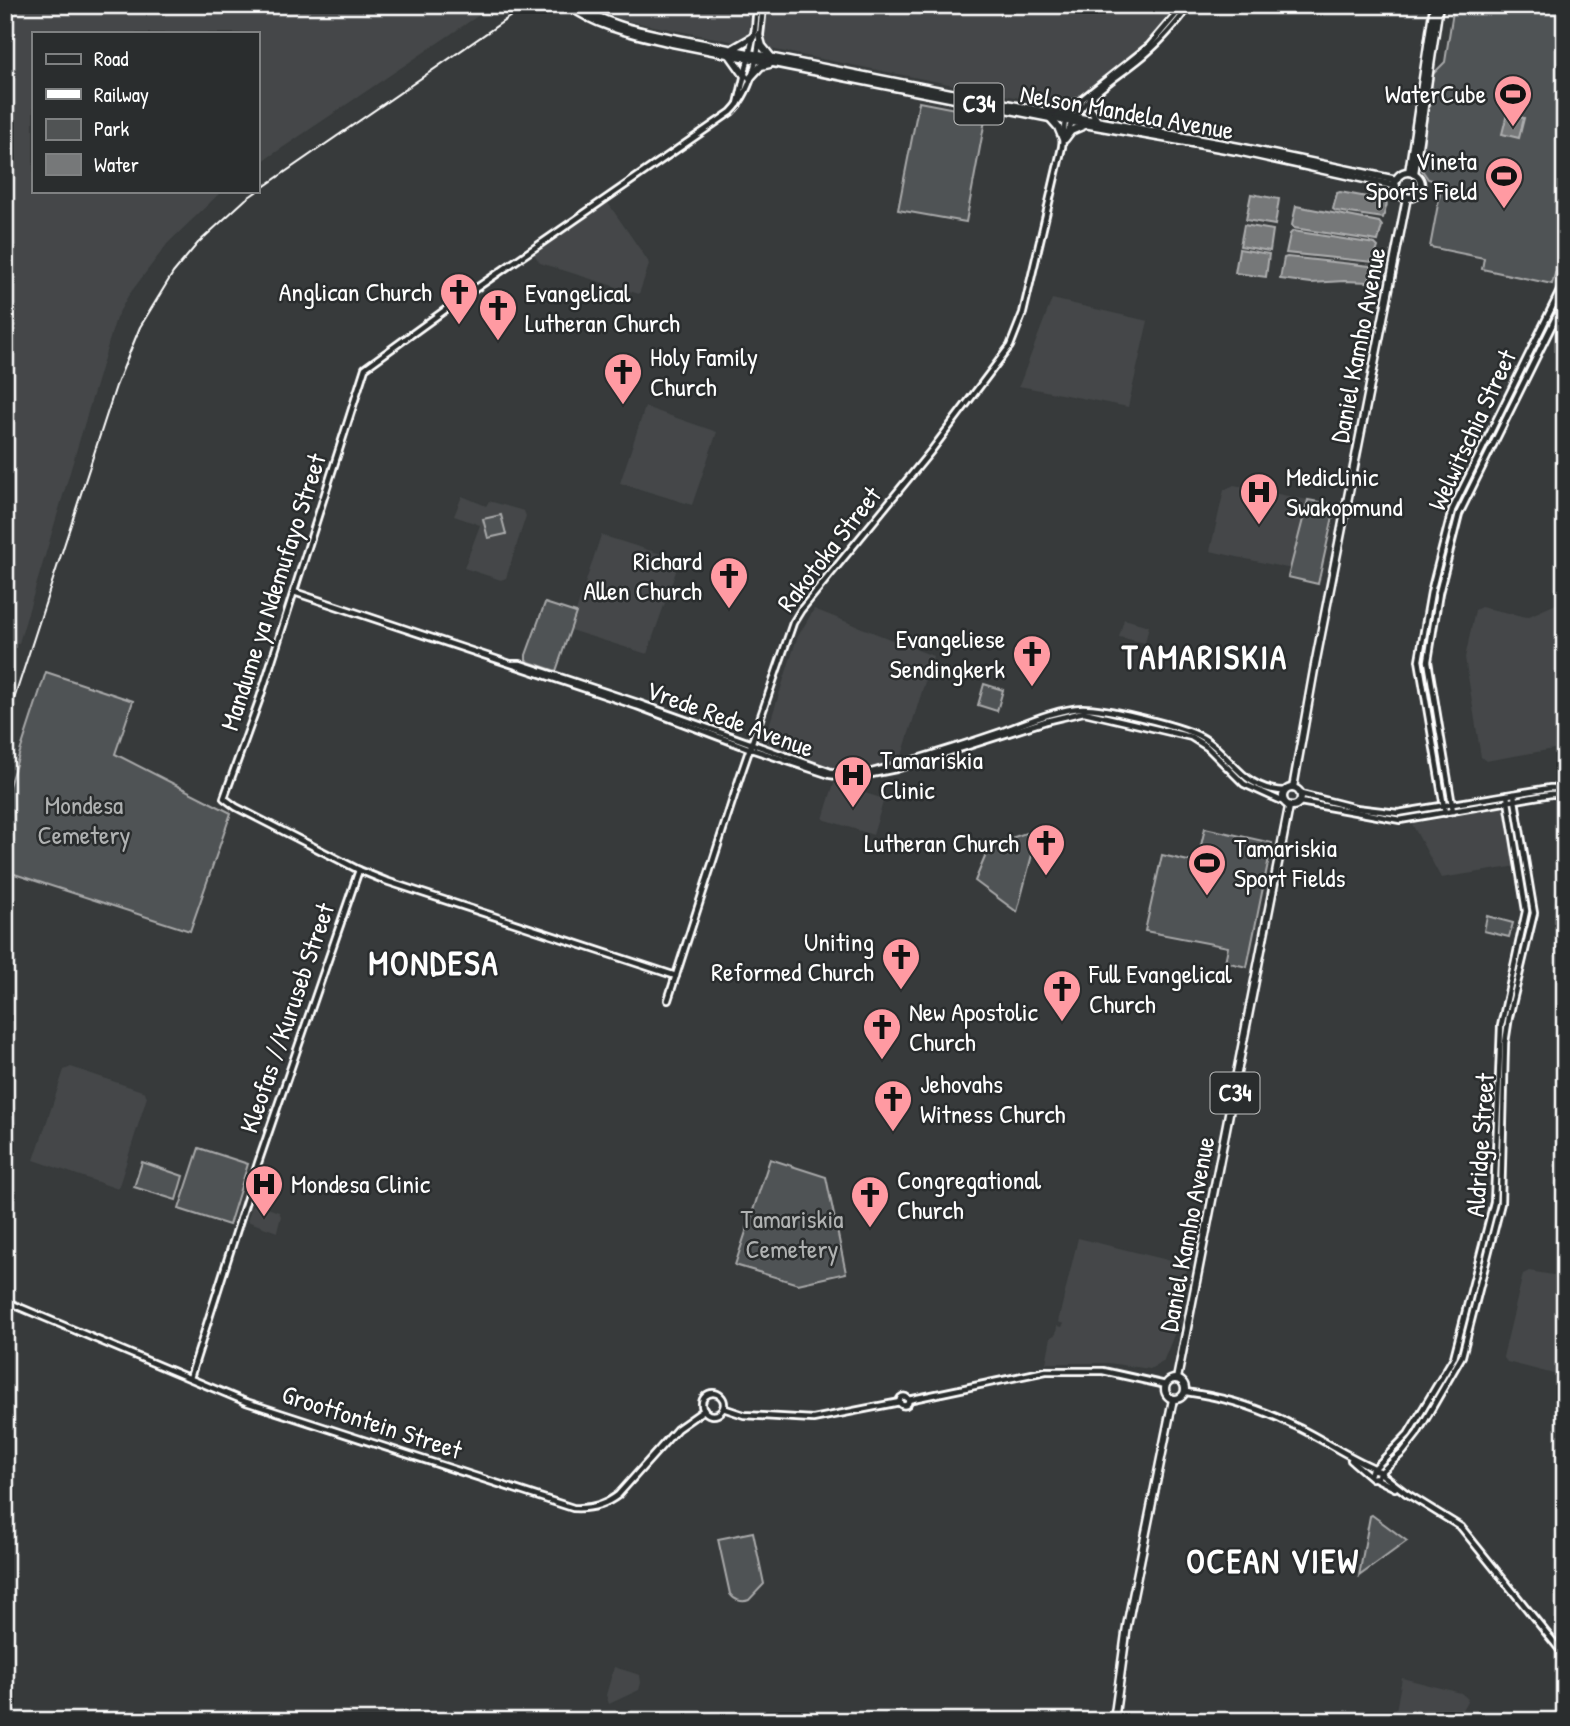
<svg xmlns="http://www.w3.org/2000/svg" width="1570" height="1726" font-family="'Patrick Hand',sans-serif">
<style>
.built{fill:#444748}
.green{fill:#505354;stroke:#a8a9aa;stroke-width:2}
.water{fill:#767879;stroke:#adaeaf;stroke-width:2}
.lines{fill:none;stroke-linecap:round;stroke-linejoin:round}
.minor-casing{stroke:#fff;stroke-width:10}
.major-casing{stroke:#fff;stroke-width:11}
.minor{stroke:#2a2d2e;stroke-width:4.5}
.major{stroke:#2a2d2e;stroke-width:6}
.rail{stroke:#fff;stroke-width:2}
.labels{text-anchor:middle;stroke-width:5;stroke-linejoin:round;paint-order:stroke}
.shield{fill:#2a2d2e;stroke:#bfc0c0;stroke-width:2}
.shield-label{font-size:24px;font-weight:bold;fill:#fff}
.poi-label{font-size:26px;fill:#fff;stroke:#2a2d2e;text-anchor:start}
.street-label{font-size:26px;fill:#fff;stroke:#2a2d2e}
.park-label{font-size:26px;fill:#b0b2b2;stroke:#2a2d2e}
.district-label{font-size:33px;font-weight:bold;letter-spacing:2px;fill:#fff;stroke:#2a2d2e}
</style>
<rect width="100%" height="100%" fill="#373a3b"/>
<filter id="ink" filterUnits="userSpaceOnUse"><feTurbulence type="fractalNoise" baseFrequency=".0143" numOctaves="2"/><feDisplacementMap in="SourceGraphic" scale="14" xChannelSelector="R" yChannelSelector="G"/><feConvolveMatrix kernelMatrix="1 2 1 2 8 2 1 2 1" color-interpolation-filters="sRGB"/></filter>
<g filter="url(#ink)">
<g class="built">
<polygon points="5,5 494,5 257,165 257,33 33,33 33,191 222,191 168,243 128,296 116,318 19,643 5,649"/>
<polygon points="586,5 1180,5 1150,41 1101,79 1078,96 1050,104 623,20"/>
<polygon points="606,200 648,261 649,265 639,294 540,263 532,251"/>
<polygon points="1052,299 1148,321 1128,407 1019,386"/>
<polygon points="645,407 717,432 692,505 620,483"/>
<polygon points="1234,485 1308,500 1291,569 1210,551 1224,490"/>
<polygon points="462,496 486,506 489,501 524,511 526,516 506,578 501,580 464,568 480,525 454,516"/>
<polygon points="601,535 680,560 647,654 570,630"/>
<polygon points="1565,600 1565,747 1486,761 1481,757 1465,658 1475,610 1481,607 1527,617"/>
<polygon points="814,609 933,656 901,759 859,772 837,771 770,746 765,738 797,638"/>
<polygon points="1124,619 1149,626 1145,643 1119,637"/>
<polygon points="834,783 884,799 873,835 823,819"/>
<polygon points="1501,807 1507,809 1518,866 1441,878 1412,824"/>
<polygon points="71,1067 145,1092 147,1097 118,1189 34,1160 64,1070"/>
<polygon points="256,1204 279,1212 281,1216 277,1232 247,1221 252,1206"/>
<polygon points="1078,1238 1188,1265 1174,1335 1163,1362 1150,1369 1108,1363 1046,1363 1051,1337 1056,1334 1057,1326 1062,1327 1064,1324 1058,1322"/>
<polygon points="1529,1271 1565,1277 1565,1377 1507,1362 1503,1357 1523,1274"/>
<polygon points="614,1667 640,1675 641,1683 639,1690 609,1704 606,1695"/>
<polygon points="1402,1678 1461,1693 1468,1699 1456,1721 1394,1721"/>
</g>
<g class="green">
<polygon points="1454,5 1565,5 1565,240 1552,284 1482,269 1484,258 1430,247 1442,183 1428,179 1420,167 1433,74 1445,62"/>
<polygon points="919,102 986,115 966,222 898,210"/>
<polygon points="1308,500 1329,504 1334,512 1318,584 1288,577"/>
<polygon points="501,515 506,534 488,538 483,519"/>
<polygon points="545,603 576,613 556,671 526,661 526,655"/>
<polygon points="46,672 133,701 115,754 231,813 190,931 5,871 5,798"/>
<polygon points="984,684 1003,690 997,711 978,705"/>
<polygon points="1205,828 1272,843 1247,967 1225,962 1228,947 1145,931 1162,855 1197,863"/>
<polygon points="1026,833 1037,836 1017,912 975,881 990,845"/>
<polygon points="1487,916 1513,923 1509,937 1484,931"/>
<polygon points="199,1148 248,1164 229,1225 179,1209"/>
<polygon points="770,1159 826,1177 846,1273 798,1284 735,1265"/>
<polygon points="142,1162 183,1176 176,1200 134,1187"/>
<polygon points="1372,1515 1407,1541 1359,1576 1370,1516"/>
<path d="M753,1532L764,1584L749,1600C742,1603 734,1600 730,1594L718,1539Z"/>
</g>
<g class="water">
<polygon points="1507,114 1524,118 1519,138 1502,134"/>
<polygon points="1340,192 1383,200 1387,204 1383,218 1336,211 1333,209 1337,193"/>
<polygon points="1251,194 1279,199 1275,225 1246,220"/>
<polygon points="1296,206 1379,222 1382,226 1378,241 1294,228 1292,225"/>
<polygon points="1244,225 1273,230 1270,251 1240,246"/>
<polygon points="1293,231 1375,244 1378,247 1373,262 1286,253 1290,234"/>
<polygon points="1239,249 1269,254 1266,277 1235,273"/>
<polygon points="1287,257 1370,266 1372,268 1369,282 1344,281 1311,283 1280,279 1284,258"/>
</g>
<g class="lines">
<defs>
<g id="minor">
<polyline points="738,104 755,29 757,5"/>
<path d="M1067,134C1081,93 1120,78 1150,50C1165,37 1178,21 1190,5"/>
<polyline points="294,592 637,706 751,749 830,775 852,778 896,769 1046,721 1084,712 1191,737 1207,747 1244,784 1284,802"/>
<path d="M513,664H520L638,703L831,772L851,775L868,773C913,761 957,747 1001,732C1026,723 1056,709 1083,708C1107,708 1170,724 1193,733C1231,748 1237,790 1285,791"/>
<polyline points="1301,794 1356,808 1398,813 1550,788 1565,788"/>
<polyline points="1300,802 1400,820 1551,794 1565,794"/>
<polyline points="1453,811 1428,661 1439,593 1459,514 1565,299"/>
<polyline points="1445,813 1419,660 1431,592 1452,510 1562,287 1565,276"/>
<path d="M676,976L386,881L359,870L236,807L224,798L260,698L365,368L452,305L731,112C757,86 760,40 763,5"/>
<polyline points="668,1000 741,774 793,623 801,610 931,451 1010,346 1023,313 1062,147 1065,120 1071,108 1149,46 1184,5"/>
<path d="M5,1301L246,1402L573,1508C590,1509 604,1506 618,1495L677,1429L704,1410"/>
<polyline points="190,1378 258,1163 359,870"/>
<path d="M1186,1392C1223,1397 1260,1408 1293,1425C1321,1438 1346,1456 1374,1468"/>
<circle cx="713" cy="1404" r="11"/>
<circle cx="904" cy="1401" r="4.5"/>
<polyline points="908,1400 1046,1371 1103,1371 1166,1385"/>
<polyline points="723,1408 744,1415 813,1419 900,1402"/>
<polyline points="1351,1460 1372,1478 1378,1477 1379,1471 1372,1469 1370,1475"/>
<polyline points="1375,1468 1408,1434 1454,1357 1494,1202 1501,1026 1526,911 1507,795"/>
<polyline points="1375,1478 1395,1488"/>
<polyline points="1406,1493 1380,1473 1403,1452 1417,1434 1462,1356 1501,1203 1505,1043 1509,1017 1534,913 1514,794"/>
<polyline points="1406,1493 1461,1527 1565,1656"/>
</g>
<g id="major">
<path d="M568,5C599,28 635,34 672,43L1050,118L1237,151L1396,186"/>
<path d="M577,5C606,25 640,31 673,38L1047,112L1239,147L1397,180"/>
<polyline points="759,35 762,46 771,57"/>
<polyline points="734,48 753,37"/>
<polyline points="730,55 745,76"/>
<polyline points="750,78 761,66 770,64"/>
<polyline points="1093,94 1090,108 1097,121"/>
<polyline points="1052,111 1076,103"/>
<polyline points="1050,118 1058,127 1063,139"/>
<polyline points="1065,139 1071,131 1085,125"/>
<polyline points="1409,172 1434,5"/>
<circle cx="1408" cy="185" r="13"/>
<polyline points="1414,174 1439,5"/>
<circle cx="1292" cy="797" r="9"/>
<polyline points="1293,788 1314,670 1407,197"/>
<circle cx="1175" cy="1389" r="10"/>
<polyline points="1177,1379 1289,807"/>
<polyline points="1114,1721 1127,1626 1173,1399"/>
</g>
</defs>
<use href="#minor" class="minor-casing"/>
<use href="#major" class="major-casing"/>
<use href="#minor" class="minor"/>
<use href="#major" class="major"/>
<polyline class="rail" points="5,727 116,386 140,327 173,273 198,243 246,199 527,5"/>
</g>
</g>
<defs>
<symbol id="stadium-pin" viewBox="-11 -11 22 30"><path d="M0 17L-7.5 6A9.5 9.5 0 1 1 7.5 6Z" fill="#ff9aa2" stroke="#2a2d2e"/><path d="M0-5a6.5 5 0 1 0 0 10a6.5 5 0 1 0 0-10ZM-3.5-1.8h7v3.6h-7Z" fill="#111"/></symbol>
<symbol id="church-pin" viewBox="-11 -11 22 30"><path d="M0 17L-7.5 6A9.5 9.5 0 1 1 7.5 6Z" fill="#ff9aa2" stroke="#2a2d2e"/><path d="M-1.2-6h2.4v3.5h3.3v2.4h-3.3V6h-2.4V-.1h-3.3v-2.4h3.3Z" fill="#111"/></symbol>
<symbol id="hospital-pin" viewBox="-11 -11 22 30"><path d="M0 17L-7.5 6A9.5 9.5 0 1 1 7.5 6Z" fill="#ff9aa2" stroke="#2a2d2e"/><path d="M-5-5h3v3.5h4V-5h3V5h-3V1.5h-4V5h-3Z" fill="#111"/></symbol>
</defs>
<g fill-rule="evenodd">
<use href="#stadium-pin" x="1491" y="72" width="44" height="60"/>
<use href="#stadium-pin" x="1482" y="154" width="44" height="60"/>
<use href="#church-pin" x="437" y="270" width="44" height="60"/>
<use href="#church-pin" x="476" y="286" width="44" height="60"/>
<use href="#church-pin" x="601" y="350" width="44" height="60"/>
<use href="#hospital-pin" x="1237" y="470" width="44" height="60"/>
<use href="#church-pin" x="707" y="554" width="44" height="60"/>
<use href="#church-pin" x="1010" y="632" width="44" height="60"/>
<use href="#hospital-pin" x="831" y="753" width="44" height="60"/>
<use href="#church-pin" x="1024" y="821" width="44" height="60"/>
<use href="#stadium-pin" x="1185" y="841" width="44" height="60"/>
<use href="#church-pin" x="879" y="935" width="44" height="60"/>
<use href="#church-pin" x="1040" y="967" width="44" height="60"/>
<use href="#church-pin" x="860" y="1005" width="44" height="60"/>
<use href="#church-pin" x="871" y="1077" width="44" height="60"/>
<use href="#hospital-pin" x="242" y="1162" width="44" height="60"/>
<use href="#church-pin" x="848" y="1173" width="44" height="60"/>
</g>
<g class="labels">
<g class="shield">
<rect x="954.5" y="83.5" width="49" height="41" rx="5"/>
<rect x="1210.5" y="1072.5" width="49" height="41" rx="5"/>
</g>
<g class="shield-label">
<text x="979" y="112">C34</text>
<text x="1235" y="1101">C34</text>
</g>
<g class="poi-label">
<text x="1486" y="103" text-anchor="end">WaterCube</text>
<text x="1477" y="170" text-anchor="end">Vineta<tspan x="1477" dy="30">Sports Field</tspan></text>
<text x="432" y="301" text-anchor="end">Anglican Church</text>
<text x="525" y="302">Evangelical<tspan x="525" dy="30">Lutheran Church</tspan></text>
<text x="650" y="366">Holy Family<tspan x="650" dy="30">Church</tspan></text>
<text x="1286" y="486">Mediclinic<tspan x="1286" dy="30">Swakopmund</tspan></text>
<text x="702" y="570" text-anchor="end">Richard<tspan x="702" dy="30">Allen Church</tspan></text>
<text x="1005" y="648" text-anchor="end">Evangeliese<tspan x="1005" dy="30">Sendingkerk</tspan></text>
<text x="880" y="769">Tamariskia<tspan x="880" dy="30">Clinic</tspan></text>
<text x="1019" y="852" text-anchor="end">Lutheran Church</text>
<text x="1234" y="857">Tamariskia<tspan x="1234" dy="30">Sport Fields</tspan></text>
<text x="874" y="951" text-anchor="end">Uniting<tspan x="874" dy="30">Reformed Church</tspan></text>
<text x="1089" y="983">Full Evangelical<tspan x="1089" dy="30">Church</tspan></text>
<text x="909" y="1021">New Apostolic<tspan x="909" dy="30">Church</tspan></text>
<text x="920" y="1093">Jehovahs<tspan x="920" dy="30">Witness Church</tspan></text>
<text x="897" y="1189">Congregational<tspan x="897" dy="30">Church</tspan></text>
<text x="291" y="1193">Mondesa Clinic</text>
</g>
<g class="street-label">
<text transform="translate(1127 112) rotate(10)" y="9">Nelson Mandela Avenue</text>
<text transform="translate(1358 345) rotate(-79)" y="9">Daniel Kamho Avenue</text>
<text transform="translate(1472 430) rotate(-65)" y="9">Welwitschia Street</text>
<text transform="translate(829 549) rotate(-52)" y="9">Rakotoka Street</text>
<text transform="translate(273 592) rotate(-72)" y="9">Mandume ya Ndemufayo Street</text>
<text transform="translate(730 719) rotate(20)" y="9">Vrede Rede Avenue</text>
<text transform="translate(287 1018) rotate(-71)" y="9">Kleofas //Kuruseb Street</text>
<text transform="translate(1480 1145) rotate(-86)" y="9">Aldridge Street</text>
<text transform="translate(1187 1234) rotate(-79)" y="9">Daniel Kamho Avenue</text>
<text transform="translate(372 1422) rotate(18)" y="9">Grootfontein Street</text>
</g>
<g class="park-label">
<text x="84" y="814">Mondesa<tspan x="84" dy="30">Cemetery</tspan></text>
<text x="792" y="1228">Tamariskia<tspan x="792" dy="30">Cemetery</tspan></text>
</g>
<g class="district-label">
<text x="1205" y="669">TAMARISKIA</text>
<text x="434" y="975">MONDESA</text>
<text x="1273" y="1573">OCEAN VIEW</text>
</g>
</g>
<rect width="1570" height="1726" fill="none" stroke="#2a2d2e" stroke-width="28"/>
<rect x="14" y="14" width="1542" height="1698" fill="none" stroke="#fff" stroke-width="2.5" filter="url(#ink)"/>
<rect x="32" y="32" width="228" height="161" fill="#2a2d2e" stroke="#7f8182" stroke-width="2"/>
<rect x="46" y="54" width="35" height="10" fill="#2a2d2e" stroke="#7f8182" stroke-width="2"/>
<text x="94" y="66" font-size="21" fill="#ffffff">Road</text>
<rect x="46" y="89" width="35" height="10" fill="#ffffff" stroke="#7f8182" stroke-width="2"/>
<text x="94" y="102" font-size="21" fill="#ffffff">Railway</text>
<rect x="46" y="119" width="35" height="21" fill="#505354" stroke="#7f8182" stroke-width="2"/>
<text x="94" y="136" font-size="21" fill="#ffffff">Park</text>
<rect x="46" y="154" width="35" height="21" fill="#767879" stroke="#7f8182" stroke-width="2"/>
<text x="94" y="172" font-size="21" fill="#ffffff">Water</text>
</svg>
